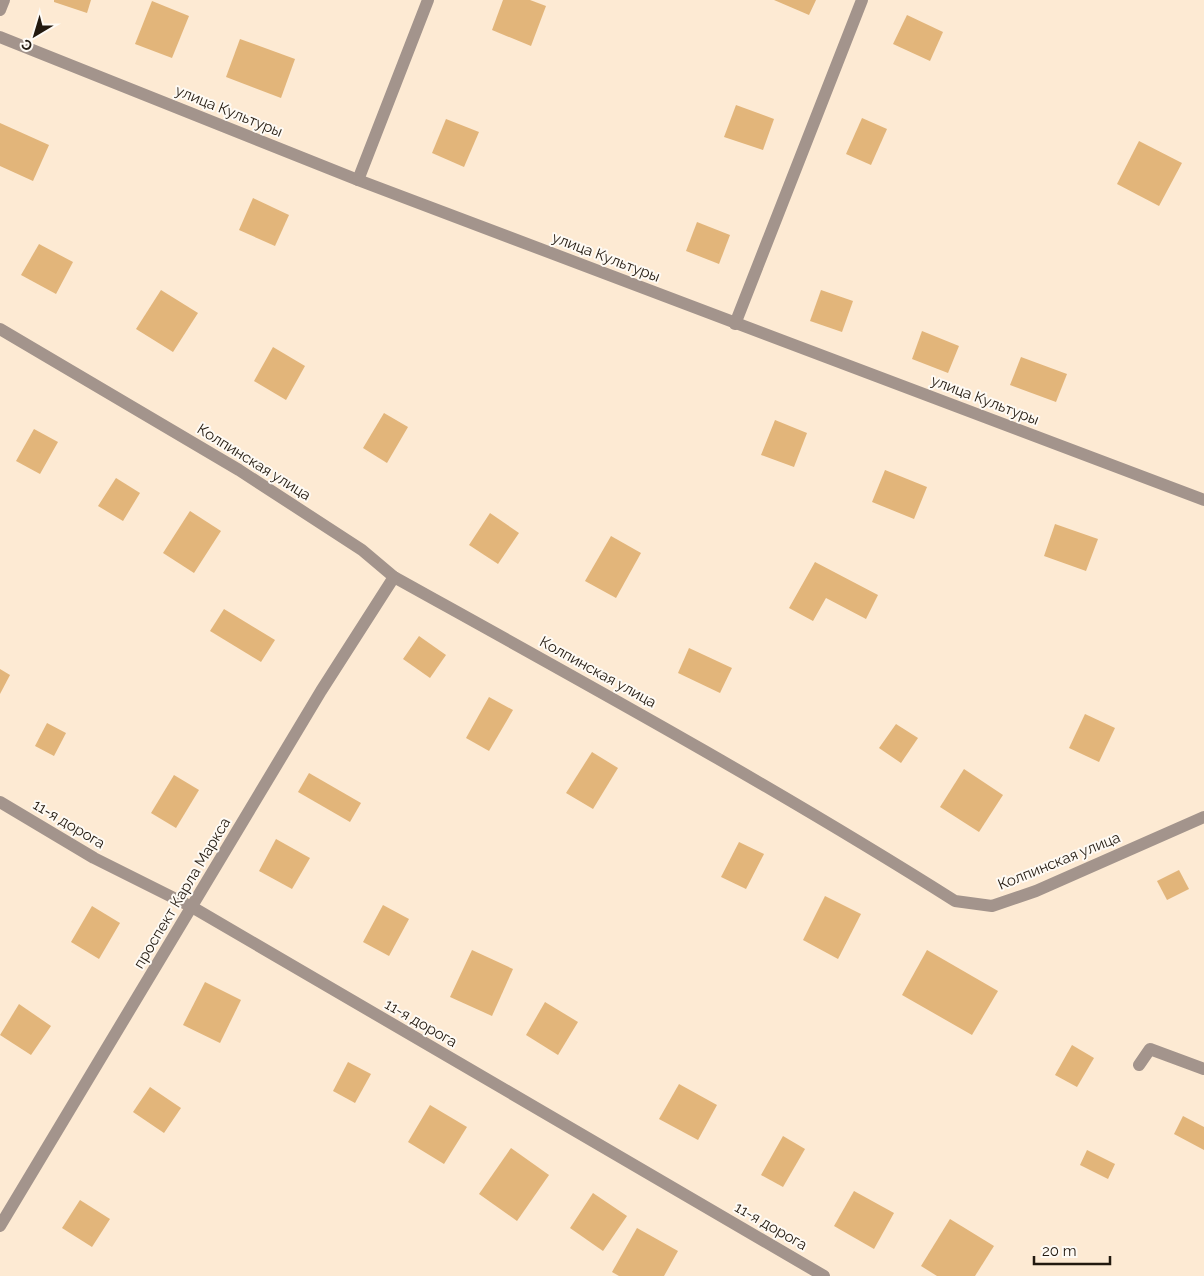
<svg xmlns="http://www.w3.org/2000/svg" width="1204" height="1276" font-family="Raleway,sans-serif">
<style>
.building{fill:#e2b57a}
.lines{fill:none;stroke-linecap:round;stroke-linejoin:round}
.lane{stroke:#a3948c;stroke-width:12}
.street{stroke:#a3948c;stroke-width:12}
.labels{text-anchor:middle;stroke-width:4;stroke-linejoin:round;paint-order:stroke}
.street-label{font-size:15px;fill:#22190f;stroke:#fefaf4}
</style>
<rect width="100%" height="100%" fill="#fdead3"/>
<g class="building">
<polygon points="54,0 91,0 87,13 54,2"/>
<polygon points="503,0 530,0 546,6 531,46 492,30"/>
<polygon points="774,0 816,0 809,15"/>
<polygon points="152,1 189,16 172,58 135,44"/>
<polygon points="907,15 943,32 930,61 893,44"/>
<polygon points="240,39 295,59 281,98 226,77"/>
<polygon points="736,105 774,119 763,150 724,137"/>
<polygon points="862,118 887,129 871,165 846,154"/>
<polygon points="446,119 479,132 464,167 432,153"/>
<polygon points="0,123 49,145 33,181 0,166"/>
<polygon points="1139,141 1182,163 1159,206 1117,184"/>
<polygon points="253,198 289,215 275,246 239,230"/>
<polygon points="697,222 730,235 719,264 686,251"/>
<polygon points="39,244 73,262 56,294 21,275"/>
<polygon points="161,290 198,313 173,352 136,329"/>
<polygon points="821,290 853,301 842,332 810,321"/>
<polygon points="922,331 959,346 948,373 912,359"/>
<polygon points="273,347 305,366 286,400 254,381"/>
<polygon points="1021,357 1067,374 1056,402 1010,385"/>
<polygon points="384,413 408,427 387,463 363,448"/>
<polygon points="775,420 807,433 794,467 761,455"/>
<polygon points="34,429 58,442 40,474 16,461"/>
<polygon points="885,470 927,487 914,519 872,502"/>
<polygon points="116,478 140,493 123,521 98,506"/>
<polygon points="190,511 221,531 194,573 163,553"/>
<polygon points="490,513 519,533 498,564 469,545"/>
<polygon points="1055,524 1098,539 1086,571 1044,556"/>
<polygon points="611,536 641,553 616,598 585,581"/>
<polygon points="815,562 878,595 866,619 826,598 813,621 789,608"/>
<polygon points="224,609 275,640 261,662 210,631"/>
<polygon points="419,636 446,655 430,678 403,659"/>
<polygon points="689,648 732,668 720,693 678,673"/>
<polygon points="0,669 10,675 0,694"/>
<polygon points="489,697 513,710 489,751 466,738"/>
<polygon points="1085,714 1115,728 1099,762 1069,748"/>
<polygon points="47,723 66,733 54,756 35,746"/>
<polygon points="896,724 918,738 901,763 879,748"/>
<polygon points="592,752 618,768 593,809 566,793"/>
<polygon points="964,769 1003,795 979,832 940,807"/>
<polygon points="309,773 361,803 350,822 298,792"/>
<polygon points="174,775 199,790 176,828 151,813"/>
<polygon points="276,839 310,858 292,889 259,871"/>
<polygon points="739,842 764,854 746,889 721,877"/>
<polygon points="1179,870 1189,889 1167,900 1157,881"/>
<polygon points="825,896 861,914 838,959 803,940"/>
<polygon points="383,905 409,919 389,956 363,942"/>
<polygon points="92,906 120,923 99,959 71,942"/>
<polygon points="472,950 513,969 492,1016 450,997"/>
<polygon points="927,950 998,991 972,1035 902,995"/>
<polygon points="205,982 241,1000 220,1043 183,1025"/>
<polygon points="545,1002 578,1022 558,1055 526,1035"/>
<polygon points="19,1004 51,1026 31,1055 0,1035"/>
<polygon points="1072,1045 1094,1058 1077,1087 1055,1075"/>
<polygon points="348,1062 371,1074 355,1103 333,1091"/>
<polygon points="679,1084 717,1105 698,1140 659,1119"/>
<polygon points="150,1087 181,1108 164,1133 133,1112"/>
<polygon points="430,1105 467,1127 444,1164 408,1142"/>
<polygon points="1183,1116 1204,1127 1204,1150 1174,1134"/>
<polygon points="783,1136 805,1149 783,1187 761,1175"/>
<polygon points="511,1148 549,1175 517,1221 479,1194"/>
<polygon points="1087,1150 1115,1164 1108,1179 1080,1165"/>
<polygon points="854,1191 894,1213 874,1249 834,1226"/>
<polygon points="593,1193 627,1216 603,1251 570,1228"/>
<polygon points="80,1200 110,1219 92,1247 62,1228"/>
<polygon points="950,1219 994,1246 975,1276 937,1276 921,1266"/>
<polygon points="637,1228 678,1251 664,1276 619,1276 612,1272"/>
</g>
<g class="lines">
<polyline class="lane" points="1139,1065 1150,1049 1204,1069"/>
<g class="street">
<polyline points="0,10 4,0"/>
<polyline points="0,37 358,180 1204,500"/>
<polyline points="358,180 428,0"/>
<polyline points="735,324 862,0"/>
<path d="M0,329L239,470L362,550L394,577C583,682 773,786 955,901L992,906L1036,891L1204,817"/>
<polyline points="0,802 94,858 192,907 824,1276"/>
<polyline points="0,1226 321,691 394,577"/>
</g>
</g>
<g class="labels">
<g class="street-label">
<text transform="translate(229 111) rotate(22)" y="5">улица Культуры</text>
<text transform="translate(606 257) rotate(21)" y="5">улица Культуры</text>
<text transform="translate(985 400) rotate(21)" y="5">улица Культуры</text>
<text transform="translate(254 462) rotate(32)" y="5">Колпинская улица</text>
<text transform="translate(598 672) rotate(29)" y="5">Колпинская улица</text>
<text transform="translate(69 824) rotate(31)" y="5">11-я дорога</text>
<text transform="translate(1059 861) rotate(-22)" y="5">Колпинская улица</text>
<text transform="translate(182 893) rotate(-59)" y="5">проспект Карла Маркса</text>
<text transform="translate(421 1023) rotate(30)" y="5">11-я дорога</text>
<text transform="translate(771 1226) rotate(30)" y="5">11-я дорога</text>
</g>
</g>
<g transform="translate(35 35) rotate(218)" stroke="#fefaf4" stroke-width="4" paint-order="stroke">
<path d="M0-4L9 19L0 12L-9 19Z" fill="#22190f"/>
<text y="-8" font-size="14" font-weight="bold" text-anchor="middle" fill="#22190f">С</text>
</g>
<path d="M1034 1256v8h76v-8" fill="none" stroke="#22190f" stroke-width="2.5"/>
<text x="1042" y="1256" font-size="15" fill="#22190f" stroke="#fefaf4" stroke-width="4" paint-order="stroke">20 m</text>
</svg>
